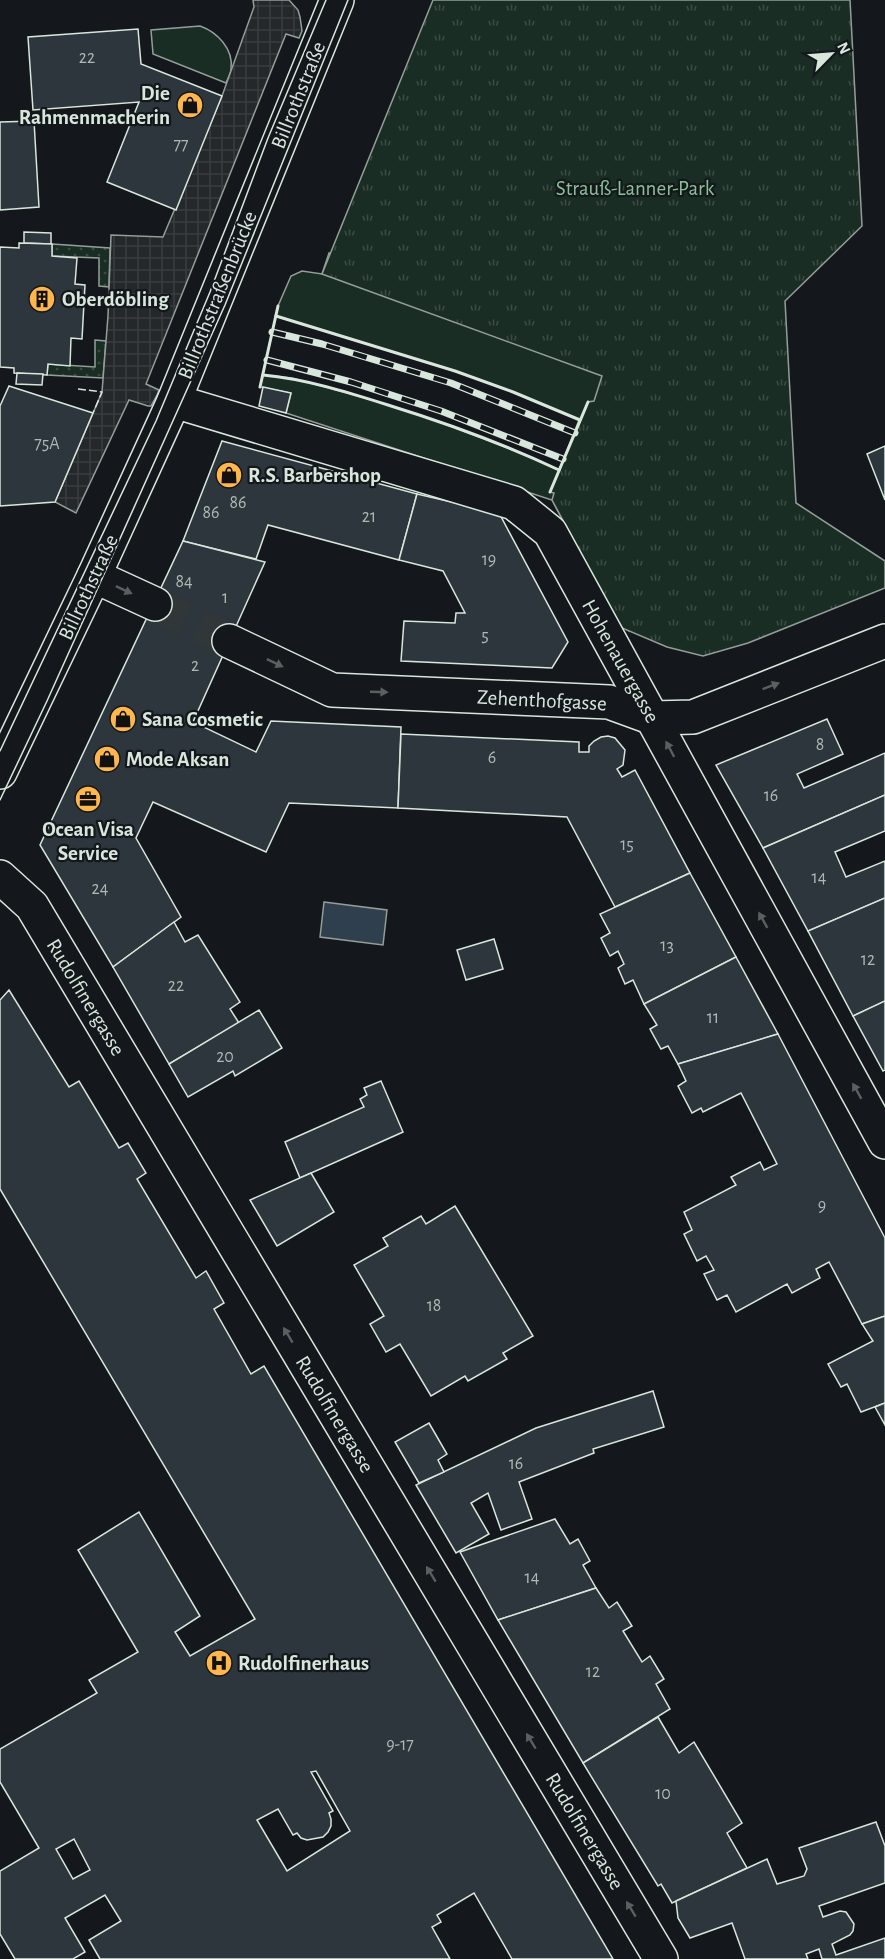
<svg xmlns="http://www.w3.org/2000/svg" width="885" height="1959" font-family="'Alegreya Sans',sans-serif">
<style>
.grass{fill:#1a2d24;stroke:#939e99;stroke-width:1.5}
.park{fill:url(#park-tufts);stroke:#939e99;stroke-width:1.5}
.garden{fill:url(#garden-dots);stroke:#939e99;stroke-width:1.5}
.plaza{fill:url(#plaza-grid);stroke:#939e99;stroke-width:1.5}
.water{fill:#2f3f4d;stroke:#939e99;stroke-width:1.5}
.building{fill:#2c363c;stroke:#d8e6dc;stroke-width:1.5;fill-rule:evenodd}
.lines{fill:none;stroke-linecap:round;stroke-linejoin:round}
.street-tunnel{stroke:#313739;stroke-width:33;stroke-dasharray:33 16;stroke-linecap:butt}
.street-casing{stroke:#d8e6dc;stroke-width:36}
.secondary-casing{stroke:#d8e6dc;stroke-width:36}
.street{stroke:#14181c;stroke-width:33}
.secondary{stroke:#14181c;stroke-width:33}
.tram{stroke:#d8e6dc;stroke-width:1.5}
.rail-casing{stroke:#d8e6dc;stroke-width:7}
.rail{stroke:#14181c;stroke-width:4.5;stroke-dasharray:14;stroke-linecap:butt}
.fence{stroke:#d8e6dc;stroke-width:1.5;stroke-dasharray:8 3;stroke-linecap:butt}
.wall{stroke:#d8e6dc;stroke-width:3}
.oneway{fill:#59605f}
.labels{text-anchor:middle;stroke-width:4.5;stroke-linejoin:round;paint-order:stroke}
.number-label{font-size:18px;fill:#adbab4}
.poi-label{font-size:21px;font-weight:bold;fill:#d8e6dc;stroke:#14181c;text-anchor:start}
.street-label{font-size:21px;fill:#d8e6dc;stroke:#14181c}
.park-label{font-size:21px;fill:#8ac095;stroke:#14181c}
</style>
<defs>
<pattern id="park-tufts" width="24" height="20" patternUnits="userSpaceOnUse" patternTransform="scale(1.5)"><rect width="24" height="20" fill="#1a2d24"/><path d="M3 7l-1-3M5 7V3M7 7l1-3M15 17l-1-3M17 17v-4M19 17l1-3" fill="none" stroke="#3b4b43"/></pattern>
<pattern id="garden-dots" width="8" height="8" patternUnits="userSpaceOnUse" patternTransform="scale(1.5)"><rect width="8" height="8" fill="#1a2d24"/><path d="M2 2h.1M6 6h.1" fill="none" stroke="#3b4b43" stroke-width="1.8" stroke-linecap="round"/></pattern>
<pattern id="plaza-grid" width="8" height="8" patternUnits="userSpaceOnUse" patternTransform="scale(1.5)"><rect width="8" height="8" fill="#24282b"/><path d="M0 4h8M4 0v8" fill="none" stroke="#393d3f"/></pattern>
</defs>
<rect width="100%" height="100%" fill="#14181c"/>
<g class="grass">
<path d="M200,26C217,32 234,49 231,69C231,73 228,78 226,83L153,54L151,30Z"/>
<polygon points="329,253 669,379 629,631 618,623 552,500 286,413 291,393 260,387 263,375 292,378 372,400 440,422 523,454 559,470 579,420 513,392 455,371 276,316 278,306 291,276 302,271 322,274"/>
</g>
<polygon class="park" points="433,0 850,0 862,226 785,301 796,503 885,561 885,588 748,643 703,656 667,647 622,628 618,623 552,500 554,493 550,492 588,402 594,401 602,376 322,274"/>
<g class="garden">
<polygon points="52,244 110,248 109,287 99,286 99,258 52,256"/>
<polygon points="95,340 106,341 103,378 47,375 48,364 95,367"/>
</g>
<polygon class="plaza" points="253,0 289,0 298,10 300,17 302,31 299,38 286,34 146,384 159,390 157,395 151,406 148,406 129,400 76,513 55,502 102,392 108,316 111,235 163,237 222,96 254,7"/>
<polygon class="water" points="324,902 387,910 383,945 320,937"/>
<g class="building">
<polygon points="138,29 141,64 222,96 176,210 107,182 139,102 33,110 28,37"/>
<polygon points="34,121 39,207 0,210 0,122"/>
<polygon points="24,232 51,233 51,244 24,243"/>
<polygon points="19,243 52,244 52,256 77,258 75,284 85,285 82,339 71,338 70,366 48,364 47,375 14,373 14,368 0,367 0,247 19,248"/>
<polygon points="17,373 43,374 42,385 16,384"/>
<polygon points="9,386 93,413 55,502 0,506 0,406"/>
<polygon points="263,387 291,393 286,413 259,406"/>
<polygon points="222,441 417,494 399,560 268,525 256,559 183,541"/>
<polygon points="885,446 885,500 867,454"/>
<polygon points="417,494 499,513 568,642 552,668 401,661 404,621 455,623 456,613 465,613 443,571 399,560"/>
<polygon points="183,541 265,562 193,722 256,752 271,721 401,727 398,808 289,803 266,852 153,802 136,838 181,917 113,967 40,845"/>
<polygon points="827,719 843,754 797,774 804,788 885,753 885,795 763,848 716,765"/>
<polygon points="401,734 579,742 579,752 589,752 589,746 594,741 601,737 608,736 615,738 625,750 623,765 617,769 622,777 635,770 690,873 615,907 567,817 398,808"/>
<polygon points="885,795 885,831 835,852 846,877 885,861 885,898 808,931 763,848"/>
<polygon points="690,873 736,957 644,1004 633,980 625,984 618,968 624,964 618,951 610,956 601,938 610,933 600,914"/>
<polygon points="885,898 885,1001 853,1016 808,931"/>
<polygon points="174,922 185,942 198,935 240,1002 230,1009 239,1023 169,1064 113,967"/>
<polygon points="494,939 503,969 466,980 457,950"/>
<polygon points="736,957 778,1034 678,1064 668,1046 661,1049 650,1029 657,1025 644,1004"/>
<path d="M9,990L69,1087L79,1081L119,1148L128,1143L146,1173L137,1179L196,1278L206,1271L224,1303L214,1309L251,1374L264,1366L613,1959H512L474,1893L437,1915L441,1922L432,1927L450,1959H100L89,1940L121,1921L105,1895L65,1918L85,1952L73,1959H15L0,1934V1871L39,1848L0,1782V1749L97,1693L89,1680L138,1652L78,1550L139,1512L200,1616L175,1632L190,1656L255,1619L0,1189V1000ZM316,1771L350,1831L287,1871L257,1820L278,1809L293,1835L297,1833L301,1838L307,1840L323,1837L328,1832L331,1826V1819L329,1813L333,1811L311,1772ZM74,1839L90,1870L73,1879L56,1849Z"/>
<polygon points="885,1001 885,1070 883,1071 853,1016"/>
<polygon points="259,1010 282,1048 235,1076 233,1071 188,1097 169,1064"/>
<polygon points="778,1034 885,1238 885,1316 862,1324 829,1262 816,1269 820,1278 792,1293 787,1284 736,1312 727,1295 717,1300 704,1274 714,1270 706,1256 697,1261 684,1234 692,1230 684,1212 736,1185 731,1177 760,1162 764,1170 777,1164 741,1093 703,1112 701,1108 692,1113 678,1086 686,1081 678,1064"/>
<polygon points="381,1081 403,1132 300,1178 285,1142 364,1107 360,1099 367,1095 364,1088"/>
<polygon points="311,1173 334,1212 277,1246 250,1200"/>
<polygon points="455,1206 533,1336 503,1353 507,1359 468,1381 465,1376 431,1396 400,1344 386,1352 370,1324 384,1316 354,1265 388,1246 383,1238 421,1216 426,1224"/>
<polygon points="885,1316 885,1403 861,1412 847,1384 841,1387 828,1364 873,1341 862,1324"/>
<polygon points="653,1391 664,1427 593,1449 594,1453 519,1482 532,1519 501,1530 488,1493 471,1503 489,1534 456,1553 416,1485 536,1428"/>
<polygon points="885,1403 885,1425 875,1407"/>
<polygon points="429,1423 447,1454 438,1460 444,1472 419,1483 395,1442"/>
<polygon points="555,1519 570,1544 578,1539 590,1561 583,1565 596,1588 498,1620 460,1552"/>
<polygon points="596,1588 609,1608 617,1602 632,1626 623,1631 642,1662 650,1656 664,1679 656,1684 670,1709 583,1763 498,1620"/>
<polygon points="658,1717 679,1753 694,1742 742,1823 727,1833 747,1868 672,1903 661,1884 658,1886 583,1763"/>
<polygon points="876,1822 885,1846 885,1883 819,1906 823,1917 840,1911 846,1912 854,1924 853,1931 850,1935 832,1944 836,1955 885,1938 885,1959 822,1959 819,1949 806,1954 808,1959 745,1959 732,1923 690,1938 678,1918 676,1901 767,1859 777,1884 804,1876 807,1869 799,1848"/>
</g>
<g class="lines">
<polyline class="street-tunnel" points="155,604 229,641"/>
<defs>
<g id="street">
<polyline points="174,401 514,503 550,532 885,1142"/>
<polyline points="94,576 155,604"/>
<polyline points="229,641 332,690 609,702 653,718 693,717 885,641"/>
<polyline points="0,877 32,906 661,1959"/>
</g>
<polyline id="secondary" points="0,772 94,576 174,401 337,0"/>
</defs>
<use href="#street" class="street-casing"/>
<use href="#secondary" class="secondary-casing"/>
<use href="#street" class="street"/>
<use href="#secondary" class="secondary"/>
<g class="tram">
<polyline points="0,751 156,421 210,292 268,138 326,0"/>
<polyline points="0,800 47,701 225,305 348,0"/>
</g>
<defs>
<g id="rail">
<polyline points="272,332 322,344 451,383 575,433"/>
<polyline points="267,360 351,382 441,411 563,459"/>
</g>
</defs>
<use href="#rail" class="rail-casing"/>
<use href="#rail" class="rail"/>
<polyline class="fence" points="78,389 102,392 93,413"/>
<g class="wall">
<polyline points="276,316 455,371 513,392 580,420"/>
<path d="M263,375C306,379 347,392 388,405C446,423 504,444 559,470"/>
<polyline points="260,387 278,306"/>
<polyline points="550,492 588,402"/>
</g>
</g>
<defs><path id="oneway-solid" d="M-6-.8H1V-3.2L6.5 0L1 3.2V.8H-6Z" transform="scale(1.5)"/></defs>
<g class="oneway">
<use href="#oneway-solid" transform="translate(124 590) rotate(25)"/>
<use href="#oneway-solid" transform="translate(275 663) rotate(26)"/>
<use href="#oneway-solid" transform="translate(771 686) rotate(-21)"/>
<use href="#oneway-solid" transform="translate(379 692) rotate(2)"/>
<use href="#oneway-solid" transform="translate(670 749) rotate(-118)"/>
<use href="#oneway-solid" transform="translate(763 920) rotate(-119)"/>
<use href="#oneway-solid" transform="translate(857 1091) rotate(-119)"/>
<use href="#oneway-solid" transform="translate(288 1335) rotate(-121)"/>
<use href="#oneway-solid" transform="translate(431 1574) rotate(-121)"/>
<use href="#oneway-solid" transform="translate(531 1741) rotate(-121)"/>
<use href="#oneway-solid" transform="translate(631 1909) rotate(-121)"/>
</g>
<defs>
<symbol id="shop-disc" viewBox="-11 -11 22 22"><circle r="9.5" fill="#ffb74d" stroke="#14181c"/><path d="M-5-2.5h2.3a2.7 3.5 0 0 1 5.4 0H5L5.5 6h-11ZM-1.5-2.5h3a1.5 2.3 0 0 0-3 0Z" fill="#111"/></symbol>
<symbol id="building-disc" viewBox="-11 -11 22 22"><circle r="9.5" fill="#ffb74d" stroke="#14181c"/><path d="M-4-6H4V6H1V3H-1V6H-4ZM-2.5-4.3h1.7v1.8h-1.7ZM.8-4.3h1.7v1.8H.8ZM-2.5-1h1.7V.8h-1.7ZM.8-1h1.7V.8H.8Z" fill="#111"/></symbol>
<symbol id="office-disc" viewBox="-11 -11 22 22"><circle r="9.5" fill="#ffb74d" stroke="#14181c"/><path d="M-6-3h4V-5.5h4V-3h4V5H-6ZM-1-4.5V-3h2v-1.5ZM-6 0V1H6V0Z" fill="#111"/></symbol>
<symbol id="hospital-disc" viewBox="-11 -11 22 22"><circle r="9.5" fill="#ffb74d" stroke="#14181c"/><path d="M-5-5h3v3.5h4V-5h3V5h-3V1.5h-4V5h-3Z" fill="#111"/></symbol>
</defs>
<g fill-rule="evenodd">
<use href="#shop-disc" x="175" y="90" width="30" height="30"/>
<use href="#building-disc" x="27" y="284" width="30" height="30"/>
<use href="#shop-disc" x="214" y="460" width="30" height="30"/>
<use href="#shop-disc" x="108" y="704" width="30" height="30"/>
<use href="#shop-disc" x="92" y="744" width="30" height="30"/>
<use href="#office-disc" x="73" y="784" width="30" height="30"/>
<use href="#hospital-disc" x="204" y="1648" width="30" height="30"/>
</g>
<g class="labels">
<g class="number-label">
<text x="87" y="63">22</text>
<text x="181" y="150">77</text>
<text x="47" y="449">75A</text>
<text x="238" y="508">86</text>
<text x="211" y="518">86</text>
<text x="369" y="522">21</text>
<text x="489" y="565">19</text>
<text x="184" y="587">84</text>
<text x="225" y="603">1</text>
<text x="485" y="641">5</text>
<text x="195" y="671">2</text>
<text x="820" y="750">8</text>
<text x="492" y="763">6</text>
<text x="771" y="801">16</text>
<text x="627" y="850">15</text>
<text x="819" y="883">14</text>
<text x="100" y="894">24</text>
<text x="667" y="951">13</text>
<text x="868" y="965">12</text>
<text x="176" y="991">22</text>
<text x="713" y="1023">11</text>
<text x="225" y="1062">20</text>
<text x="822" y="1211">9</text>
<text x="434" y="1311">18</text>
<text x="516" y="1469">16</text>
<text x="532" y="1583">14</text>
<text x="593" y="1677">12</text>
<text x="400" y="1750">9-17</text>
<text x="663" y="1799">10</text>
</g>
<g class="poi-label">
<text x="170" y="100" text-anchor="end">Die<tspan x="170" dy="24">Rahmenmacherin</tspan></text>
<text x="62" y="306">Oberdöbling</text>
<text x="248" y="482">R.S. Barbershop</text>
<text x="142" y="726">Sana Cosmetic</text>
<text x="126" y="766">Mode Aksan</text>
<text x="88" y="836" text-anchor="middle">Ocean Visa<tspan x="88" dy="24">Service</tspan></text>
<text x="238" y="1670">Rudolfinerhaus</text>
</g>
<g class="street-label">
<text transform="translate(298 95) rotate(-68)" y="7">Billrothstraße</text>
<text transform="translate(217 295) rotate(-68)" y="7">Billrothstraßenbrücke</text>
<text transform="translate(88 587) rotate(-65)" y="7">Billrothstraße</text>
<text transform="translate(621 661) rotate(61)" y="7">Hohenauergasse</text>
<text transform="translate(542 700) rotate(3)" y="7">Zehenthofgasse</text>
<text transform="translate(86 997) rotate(59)" y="7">Rudolfinergasse</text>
<text transform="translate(335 1414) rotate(59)" y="7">Rudolfinergasse</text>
<text transform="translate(585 1831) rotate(59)" y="7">Rudolfinergasse</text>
</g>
<g class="park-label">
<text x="635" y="195">Strauß-Lanner-Park</text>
</g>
</g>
<g transform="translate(831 54) rotate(65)" stroke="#14181c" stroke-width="4.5" paint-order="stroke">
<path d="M0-4.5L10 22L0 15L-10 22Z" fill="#d8e6dc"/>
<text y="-9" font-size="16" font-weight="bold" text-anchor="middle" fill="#d8e6dc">N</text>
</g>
</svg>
